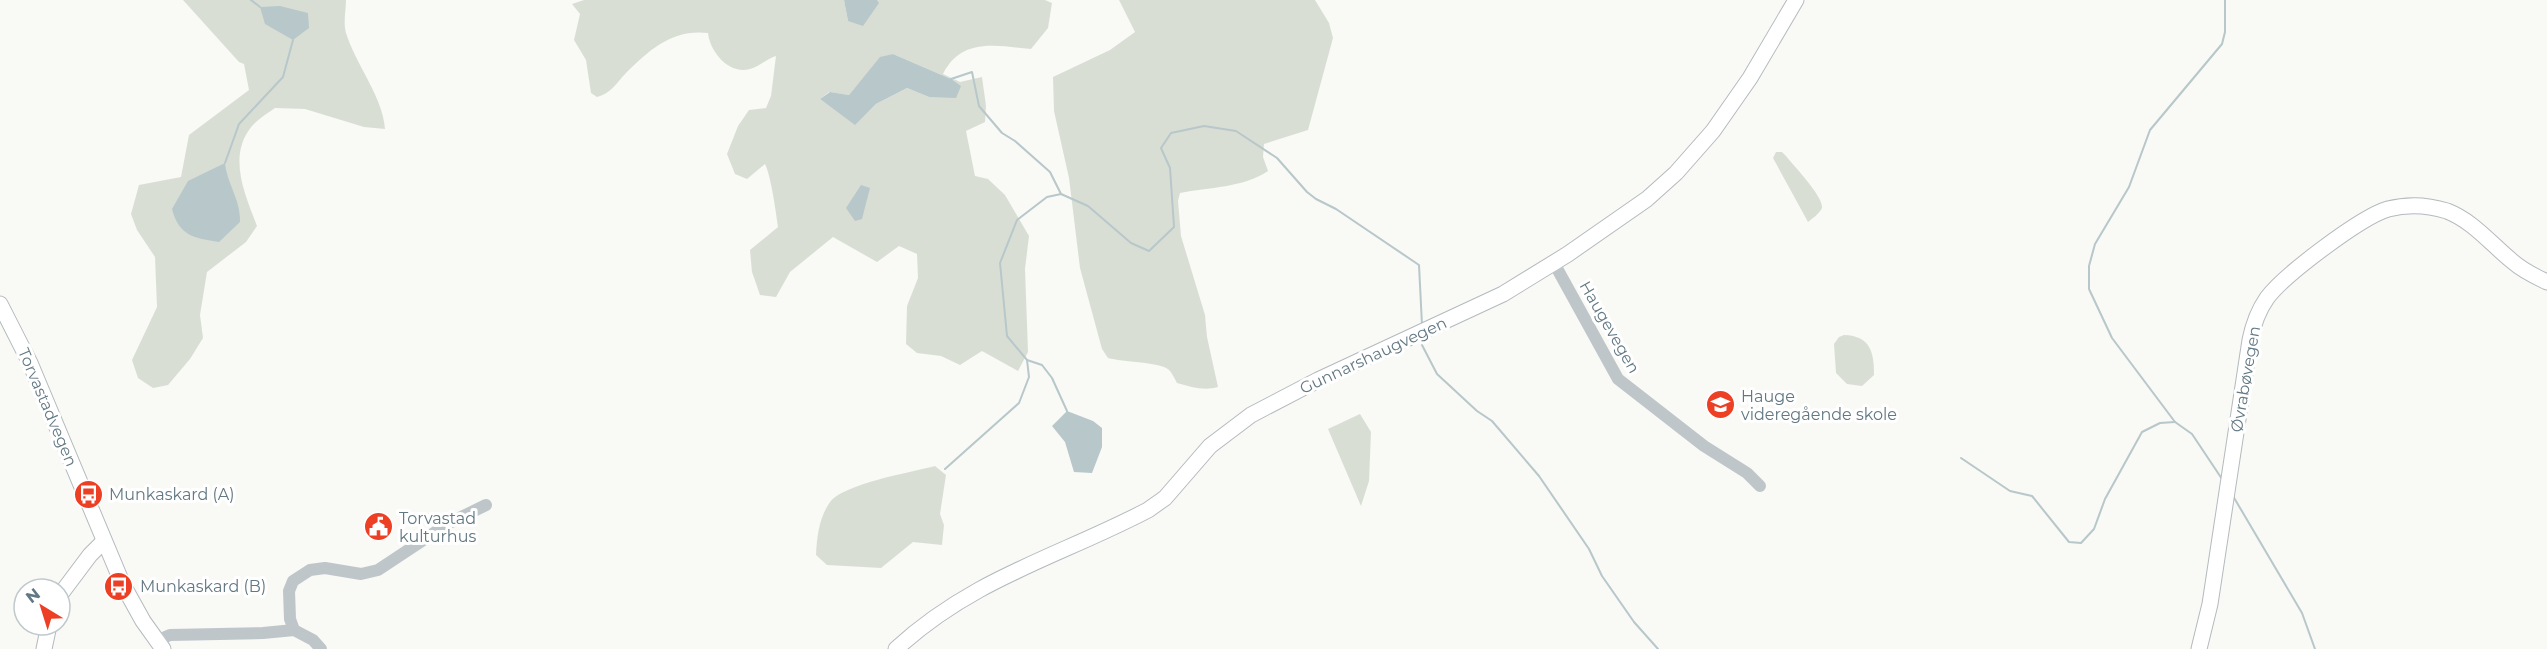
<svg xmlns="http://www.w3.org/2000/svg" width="2547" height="649" font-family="Montserrat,sans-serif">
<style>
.green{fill:#d9ded5;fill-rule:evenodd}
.water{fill:#b7c7ca}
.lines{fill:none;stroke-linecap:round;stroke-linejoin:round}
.stream{stroke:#b7c7ca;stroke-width:2}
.major-casing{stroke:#b3babe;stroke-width:17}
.minor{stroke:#bfc6c9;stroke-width:12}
.major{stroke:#fff;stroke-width:15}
.labels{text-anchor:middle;stroke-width:6;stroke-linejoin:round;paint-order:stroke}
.street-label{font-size:16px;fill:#627883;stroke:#fff}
.poi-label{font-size:16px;fill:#627883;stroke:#fff;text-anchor:start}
</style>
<rect width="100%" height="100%" fill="#f9f9f6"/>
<g class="green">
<path d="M183,0H346C346,10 343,23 346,33C356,65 383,97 385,129L364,127L305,109L275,108C268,113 258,119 252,126C227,156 245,194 257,226L246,242L207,272L200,315L203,338L190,359L168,385L153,388L138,378L132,360L157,307L155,257L137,230L131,214L139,185L181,177L189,135L249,90L244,64L239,62Z"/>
<path d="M584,0H844L848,21L878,3L877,0H1045L1052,3L1048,28L1031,49C996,46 962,37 943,74L960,82L982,77L986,106L985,122L966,131L975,176L988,179L1005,195L1029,236L1025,269L1028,352L1018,371L982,351L960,365L941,356L917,353L906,344L907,306L918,278L917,254L899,246L877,262L833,237L790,272L776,297L760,295L752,272L750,250L778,227C776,212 771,176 765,164L747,179L735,174L727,154L738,126L749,110L766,108L771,96L776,56C768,58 760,66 750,69C729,75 710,52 708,33C673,29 650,49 626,73C616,83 612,93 597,97L591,93L586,60L574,40L580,14L572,4ZM893,54L951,79L929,97L907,88L876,104L855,124L820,99L829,92L849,95L880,58Z"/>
<path d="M1119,0H1315L1329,23L1333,38L1308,130L1264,144L1263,157L1268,171C1243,188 1209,187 1180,193L1178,201L1181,236L1205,315L1207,337L1218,387C1204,391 1191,387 1177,383C1175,379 1172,373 1169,370C1161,362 1122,362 1108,358L1102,349L1080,268L1069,178L1054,111L1053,77L1110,50L1135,32Z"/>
<path d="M1776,152H1782L1786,156C1793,165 1824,197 1822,208C1820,213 1813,218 1808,222L1773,158Z"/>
<path d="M1844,335C1871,336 1874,353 1874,375L1862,386L1847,384L1836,373L1834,344L1839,337Z"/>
<polygon points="1360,414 1371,432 1369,481 1361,506 1328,429"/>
<path d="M935,466L946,475L940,514L944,525L942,545L913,542L881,568L827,565L816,555C817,536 819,518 830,502C843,484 912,472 935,466Z"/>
</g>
<g class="water">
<polygon points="844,0 877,0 879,3 863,26 848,21"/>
<polygon points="280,6 308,13 309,28 293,40 265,24 260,7"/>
<polygon points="893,54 951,79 961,86 956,98 929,97 907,88 876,104 855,125 820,99 830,92 849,95 880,57"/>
<path d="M225,163C227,184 241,200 240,222L219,242C194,238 179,236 172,209L188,181Z"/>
<polygon points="861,185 870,188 862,219 855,221 846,208"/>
<polygon points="1067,411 1093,421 1102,428 1102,447 1092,473 1074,472 1065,442 1052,426"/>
</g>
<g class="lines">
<g class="stream">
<polyline points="251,0 260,7"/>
<polyline points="951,79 972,72 979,106 1002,133 1015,141 1050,172 1061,194"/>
<polyline points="225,163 239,124 283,77 293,40"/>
<polyline points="1422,340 1422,345 1437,374 1477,411 1492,421 1539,476 1589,549 1602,576 1634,622 1658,649"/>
<polyline points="1027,360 1042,365 1052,378 1067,411"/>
<polyline points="1961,458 2010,491 2032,496 2069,542 2081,543 2094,529 2105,499 2142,432 2160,423 2175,422"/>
<polyline points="945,469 1019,403 1029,377 1027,360 1007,336 1000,263 1017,220 1047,197 1061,194 1088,206 1131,243 1149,251 1174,227 1170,168 1161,148 1171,133 1204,126 1236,131 1277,158 1307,192 1316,199 1336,209 1419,265 1422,325"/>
<polyline points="2222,479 2192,434 2175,422 2112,338 2089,289 2089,266 2095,244 2129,187 2150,130 2222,44 2225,32 2225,0"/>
<polyline points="2233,496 2302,613 2315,649"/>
</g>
<defs>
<g id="major">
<polyline points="0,304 30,363 123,585 143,621 163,649"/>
<polyline points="60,595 90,555 104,541"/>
<polyline points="44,649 49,625"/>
<path d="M896,649C973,578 1058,557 1148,510L1165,498L1210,446L1251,415L1318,380L1503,294L1568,254L1647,199L1676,173L1713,131L1750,78L1796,0"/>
<path d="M2199,649L2210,604L2250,340C2253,325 2258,311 2267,298C2284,275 2361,217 2388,209C2407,204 2428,205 2447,211C2473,221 2491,244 2512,261C2522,270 2534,276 2547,282"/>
</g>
</defs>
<use href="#major" class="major-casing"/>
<g class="minor">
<polyline points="1554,263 1618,379 1704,446 1747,473 1760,486"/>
<polyline points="294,630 290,619 289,591 293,581 310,570 325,568 361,574 378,570 449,523 486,505"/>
<polyline points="156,641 170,635 263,633 294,630 313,640 321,649"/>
</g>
<use href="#major" class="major"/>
</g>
<defs>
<symbol id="school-disc" viewBox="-11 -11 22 22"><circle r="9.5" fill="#ed3f23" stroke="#fff"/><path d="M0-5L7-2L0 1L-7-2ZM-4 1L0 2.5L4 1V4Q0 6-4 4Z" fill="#fff"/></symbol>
<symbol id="bus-disc" viewBox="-11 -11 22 22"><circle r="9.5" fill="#ed3f23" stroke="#fff"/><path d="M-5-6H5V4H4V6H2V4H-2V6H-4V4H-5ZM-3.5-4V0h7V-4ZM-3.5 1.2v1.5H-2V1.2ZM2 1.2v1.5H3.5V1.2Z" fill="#fff"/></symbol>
<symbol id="civic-disc" viewBox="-11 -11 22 22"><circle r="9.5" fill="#ed3f23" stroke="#fff"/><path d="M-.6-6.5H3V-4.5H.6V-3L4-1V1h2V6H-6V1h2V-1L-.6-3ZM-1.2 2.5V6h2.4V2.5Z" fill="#fff"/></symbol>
</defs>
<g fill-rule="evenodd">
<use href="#school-disc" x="1704" y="388" width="33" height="33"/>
<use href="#bus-disc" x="72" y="478" width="33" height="33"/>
<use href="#civic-disc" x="362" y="510" width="33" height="33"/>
<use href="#bus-disc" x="102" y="570" width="33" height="33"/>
</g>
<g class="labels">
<g class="street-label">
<text transform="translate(1610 327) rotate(60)" y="6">Haugevegen</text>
<text transform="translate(1373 355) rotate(-25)" y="6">Gunnarshaugvegen</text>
<text transform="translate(2245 379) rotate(-80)" y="6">Øvrabøvegen</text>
<text transform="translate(48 407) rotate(67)" y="6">Torvastadvegen</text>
</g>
<g class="poi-label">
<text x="1741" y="402">Hauge<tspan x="1741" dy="18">videregående skole</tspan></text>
<text x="109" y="500">Munkaskard (A)</text>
<text x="399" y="524">Torvastad<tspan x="399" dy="18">kulturhus</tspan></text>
<text x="140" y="592">Munkaskard (B)</text>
</g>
</g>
<g transform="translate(42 607) rotate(322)"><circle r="28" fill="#ffffff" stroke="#c0c9cd" stroke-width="1.5"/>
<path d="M0-4.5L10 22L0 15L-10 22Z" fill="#ed3f23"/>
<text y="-9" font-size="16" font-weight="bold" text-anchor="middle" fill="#627883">N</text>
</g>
</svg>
